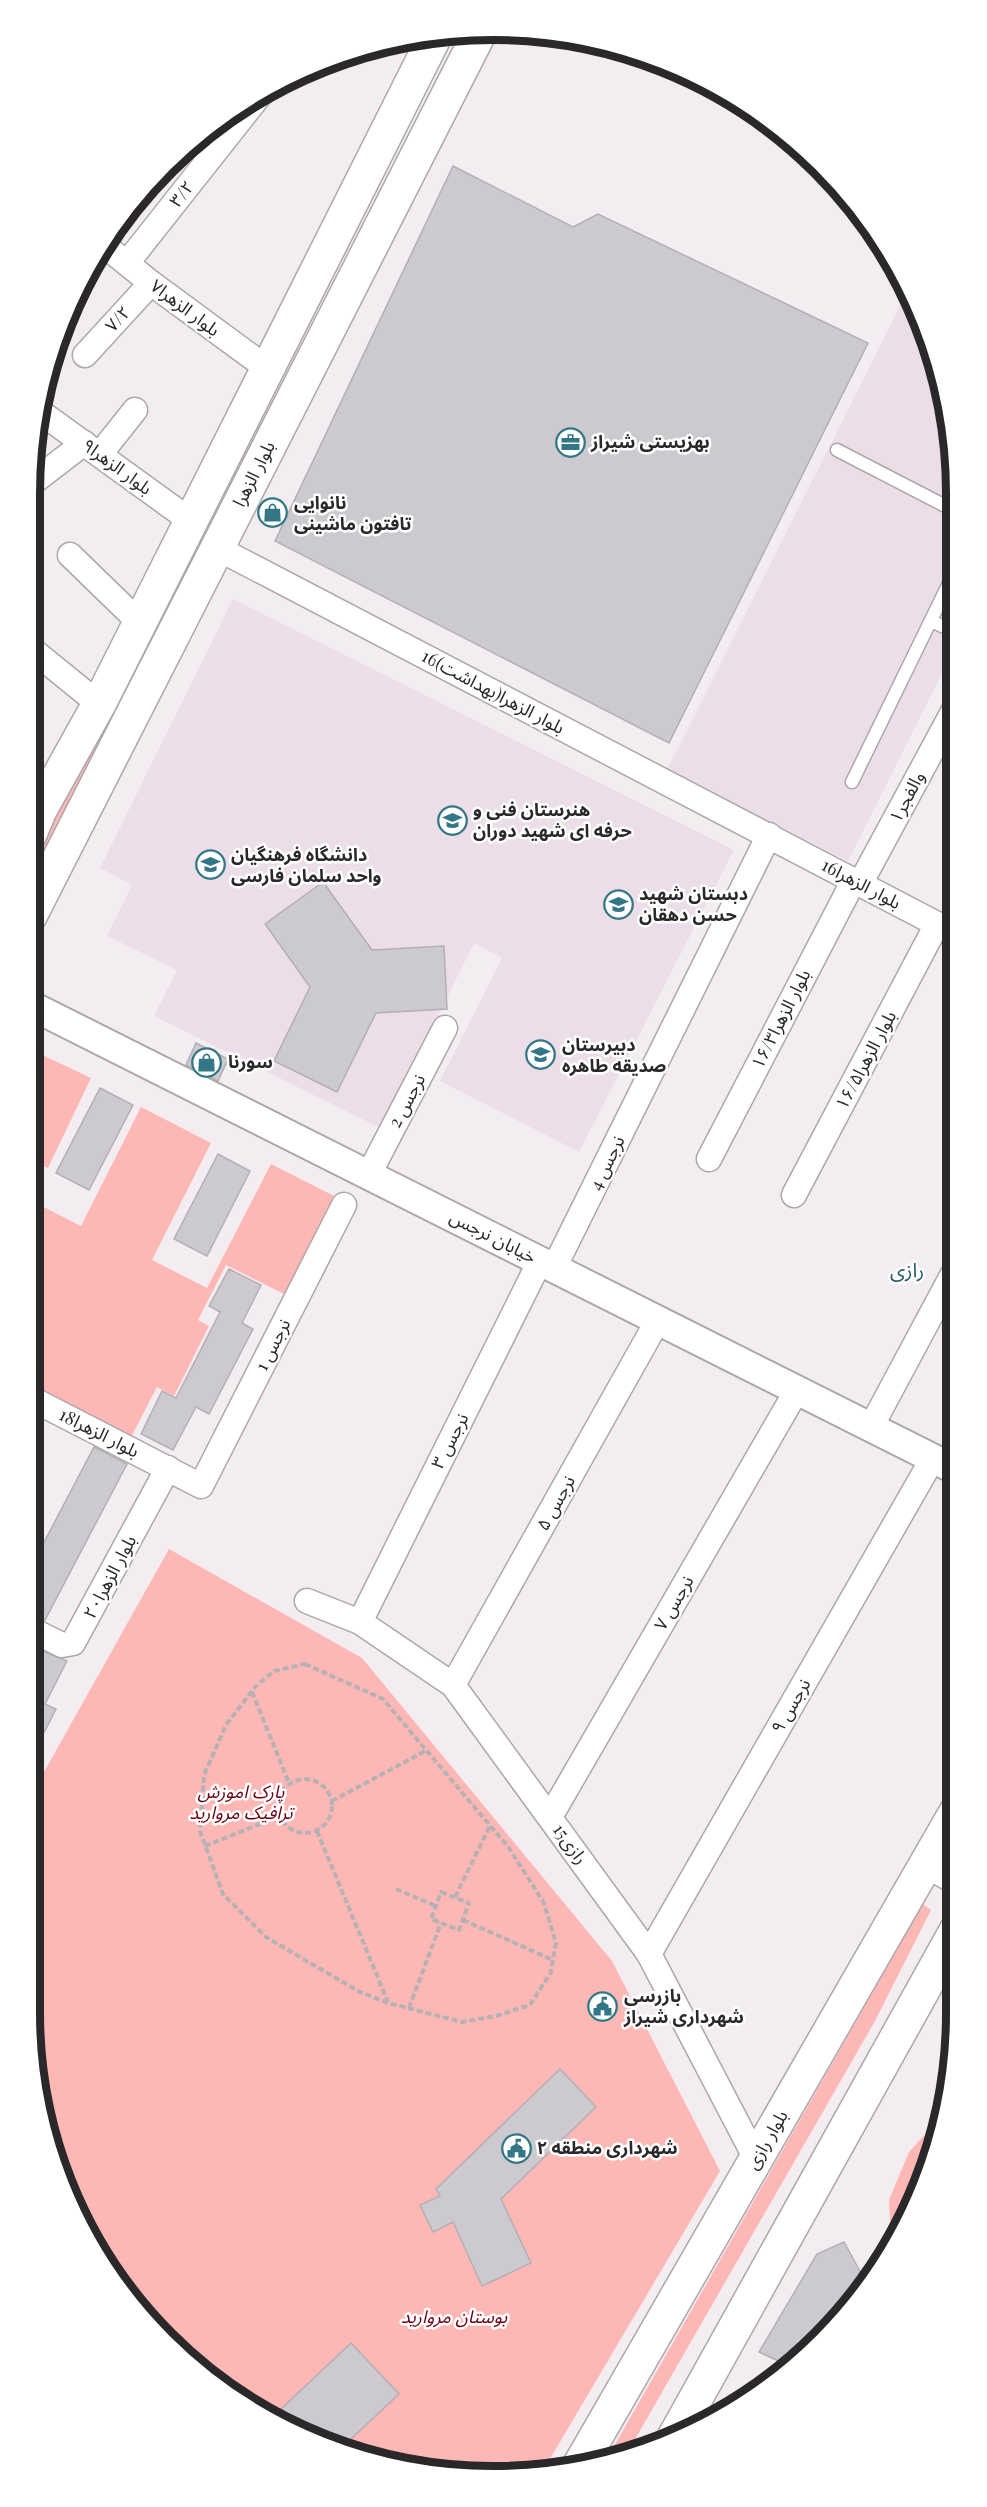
<svg xmlns="http://www.w3.org/2000/svg" width="987" height="2507" font-family="'Playfair Display','Noto Sans Arabic',serif">
<style>
.built{fill:#ebdee8}
.green{fill:#fdb7b4}
.building{fill:#ccc9cf;stroke:#b2afb5;stroke-width:1.5}
.lines{fill:none;stroke-linecap:round;stroke-linejoin:round}
.service-casing{stroke:#ada7ac;stroke-width:15}
.minor-casing{stroke:#ada7ac;stroke-width:27}
.tertiary-casing{stroke:#ada7ac;stroke-width:32}
.secondary-casing{stroke:#ada7ac;stroke-width:36}
.primary-casing{stroke:#ada7ac;stroke-width:36}
.path{stroke:#b6b1b5;stroke-width:4;stroke-dasharray:6 3;stroke-linecap:butt}
.service{stroke:#fff;stroke-width:12}
.minor{stroke:#fff;stroke-width:24}
.tertiary{stroke:#fff;stroke-width:28}
.secondary{stroke:#fff;stroke-width:33}
.primary{stroke:#fff;stroke-width:33}
.labels{text-anchor:middle;stroke-width:5;stroke-linejoin:round;paint-order:stroke}
.street-label{font-size:18px;fill:#2a282a;stroke:#fff}
.poi-label{font-size:18px;font-weight:bold;fill:#2a282a;stroke:#fff;text-anchor:start}
.park-label{font-size:18px;font-style:italic;fill:#6b0012;stroke:#fff}
.neighbourhood-label{font-size:20px;fill:#235a66;stroke:#fff}
.rim{fill:none;stroke:#2a282a;stroke-width:8}
</style>
<rect width="100%" height="100%" fill="#f3edf2"/>
<g class="built">
<polygon points="907,292 922,316 953,433 954,650 848,861 667,770"/>
<polygon points="233,599 734,850 579,1152 440,1081 502,958 474,943 382,1129 154,1016 177,970 107,936 132,885 100,868"/>
</g>
<g class="green">
<polygon points="138,651 143,655 30,881 30,864"/>
<polygon points="30,1049 91,1078 48,1168 30,1160"/>
<polygon points="141,1107 211,1143 152,1260 207,1288 271,1164 340,1199 290,1297 226,1265 198,1320 209,1326 174,1396 157,1387 129,1441 30,1391 30,1200 81,1226"/>
<polygon points="169,1549 362,1658 612,1961 720,2171 544,2469 433,2473 345,2453 262,2415 145,2319 92,2245 55,2163 30,2013 30,1797"/>
<polygon points="923,1904 931,1910 875,2021 626,2455 605,2462"/>
<polygon points="940,2118 933,2162 891,2239 889,2200 909,2152"/>
</g>
<g class="building">
<polygon points="453,166 573,227 598,214 868,343 669,743 275,541"/>
<polygon points="323,882 372,950 444,946 447,1009 376,1013 337,1092 274,1061 310,987 265,924"/>
<polygon points="196,1043 228,1059 218,1081 186,1065"/>
<polygon points="100,1088 133,1105 89,1190 56,1173"/>
<polygon points="218,1154 250,1171 207,1256 174,1239"/>
<polygon points="229,1269 261,1285 242,1323 253,1329 209,1414 196,1407 173,1450 141,1434 162,1391 176,1398 220,1312 209,1306"/>
<polygon points="94,1447 127,1464 45,1620 30,1615 30,1569"/>
<polygon points="33,1647 67,1661 45,1704 56,1709 30,1760 30,1653"/>
<polygon points="560,2069 596,2107 501,2199 531,2263 482,2286 453,2222 433,2232 420,2205 440,2196 436,2189"/>
<polygon points="844,2242 867,2284 861,2296 787,2365 759,2352 817,2254"/>
<polygon points="351,2343 399,2394 339,2450 305,2434 281,2409"/>
</g>
<g class="lines">
<defs>
<g id="service">
<polyline points="837,450 953,510"/>
<polyline points="931,621 953,631"/>
<polyline points="852,782 953,575"/>
</g>
<g id="minor">
<polyline points="104,245 151,283 268,369"/>
<polyline points="127,263 259,96"/>
<polyline points="85,355 151,283"/>
<polyline points="43,414 191,521"/>
<polyline points="100,454 135,410"/>
<polyline points="32,483 84,443"/>
<polyline points="217,548 954,933"/>
<polyline points="70,555 140,623"/>
<polyline points="30,648 99,704"/>
<polyline points="860,884 954,710"/>
<polyline points="709,1159 854,880"/>
<polyline points="369,1174 445,1028"/>
<polyline points="794,1195 937,924"/>
<polyline points="554,1268 769,835"/>
<polyline points="30,1398 201,1486 344,1205"/>
<polyline points="871,1427 955,1270"/>
<polyline points="307,1601 360,1622 453,1685 649,1954 756,2159"/>
<polyline points="360,1622 540,1261"/>
<polyline points="30,1629 62,1645 73,1643 168,1468"/>
<polyline points="453,1685 658,1320"/>
<polyline points="550,1817 797,1390"/>
<polyline points="649,1954 933,1458"/>
</g>
<polyline id="tertiary" points="30,1005 956,1470"/>
<g id="secondary">
<polyline points="30,834 40,810 99,704 435,36"/>
<polyline points="30,916 480,32"/>
<polyline points="928,1861 957,1878"/>
<polyline points="672,2441 957,1929"/>
<polyline points="578,2468 956,1812"/>
</g>
<polyline id="primary" points="677,2438 679,2429"/>
</defs>
<use href="#service" class="service-casing"/>
<use href="#minor" class="minor-casing"/>
<use href="#tertiary" class="tertiary-casing"/>
<use href="#secondary" class="secondary-casing"/>
<use href="#primary" class="primary-casing"/>
<g class="path">
<polygon points="305,1664 383,1699 509,1848 544,1903 556,1943 551,1972 530,2005 496,2016 462,2022 388,2003 358,1991 266,1937 223,1894 200,1831 204,1775 226,1725 256,1686 274,1671"/>
<polyline points="252,1692 289,1783"/>
<circle cx="305" cy="1806" r="27"/>
<polyline points="332,1801 427,1750"/>
<polyline points="317,1831 388,2002"/>
<polyline points="205,1846 280,1816"/>
<polyline points="396,1889 436,1906"/>
<polygon points="441,1892 469,1903 459,1930 431,1919"/>
<polyline points="455,1897 490,1826"/>
<polyline points="463,1920 553,1960"/>
<polyline points="409,2008 441,1923"/>
</g>
<use href="#service" class="service"/>
<use href="#minor" class="minor"/>
<use href="#tertiary" class="tertiary"/>
<use href="#secondary" class="secondary"/>
<use href="#primary" class="primary"/>
</g>
<defs>
<symbol id="office-ring" viewBox="-11 -11 22 22"><circle r="9.5" fill="#fff" stroke="#337786" stroke-width="1.5"/><path d="M-6-3h4V-5.5h4V-3h4V5H-6ZM-1-4.5V-3h2v-1.5ZM-6 0V1H6V0Z" fill="#337786"/></symbol>
<symbol id="shop-ring" viewBox="-11 -11 22 22"><circle r="9.5" fill="#fff" stroke="#337786" stroke-width="1.5"/><path d="M-5-2.5h2.3a2.7 3.5 0 0 1 5.4 0H5L5.5 6h-11ZM-1.5-2.5h3a1.5 2.3 0 0 0-3 0Z" fill="#337786"/></symbol>
<symbol id="school-ring" viewBox="-11 -11 22 22"><circle r="9.5" fill="#fff" stroke="#337786" stroke-width="1.5"/><path d="M0-5L7-2L0 1L-7-2ZM-4 1L0 2.5L4 1V4Q0 6-4 4Z" fill="#337786"/></symbol>
<symbol id="university-ring" viewBox="-11 -11 22 22"><circle r="9.5" fill="#fff" stroke="#337786" stroke-width="1.5"/><path d="M0-5L7-2L0 1L-7-2ZM-4 1L0 2.5L4 1V4Q0 6-4 4Z" fill="#337786"/></symbol>
<symbol id="civic-ring" viewBox="-11 -11 22 22"><circle r="9.5" fill="#fff" stroke="#337786" stroke-width="1.5"/><path d="M-.6-6.5H3V-4.5H.6V-3L4-1V1h2V6H-6V1h2V-1L-.6-3ZM-1.2 2.5V6h2.4V2.5Z" fill="#337786"/></symbol>
</defs>
<g fill-rule="evenodd">
<use href="#office-ring" x="554" y="426" width="33" height="33"/>
<use href="#shop-ring" x="256" y="496" width="33" height="33"/>
<use href="#school-ring" x="436" y="804" width="33" height="33"/>
<use href="#university-ring" x="194" y="848" width="33" height="33"/>
<use href="#school-ring" x="602" y="888" width="33" height="33"/>
<use href="#school-ring" x="524" y="1038" width="33" height="33"/>
<use href="#shop-ring" x="190" y="1046" width="33" height="33"/>
<use href="#civic-ring" x="586" y="1990" width="33" height="33"/>
<use href="#civic-ring" x="500" y="2132" width="33" height="33"/>
</g>
<g class="labels">
<g class="street-label">
<text transform="translate(182 194) rotate(-52)" y="6">۳/۲</text>
<text transform="translate(185 308) rotate(37)" y="6">بلوار الزهرا۷</text>
<text transform="translate(118 319) rotate(-48)" y="6">۷/۲</text>
<text transform="translate(117 467) rotate(36)" y="6">بلوار الزهرا۹</text>
<text transform="translate(254 474) rotate(-63)" y="6">بلوار الزهرا</text>
<text transform="translate(493 692) rotate(28)" y="6">16بلوار الزهرا(بهداشت)</text>
<text transform="translate(907 797) rotate(-62)" y="6">والفجر۱</text>
<text transform="translate(861 884) rotate(28)" y="6">16بلوار الزهرا</text>
<text transform="translate(781 1019) rotate(-63)" y="6">بلوار الزهرا۱۶/۳</text>
<text transform="translate(866 1060) rotate(-62)" y="6">بلوار الزهرا۱۶/۵</text>
<text transform="translate(407 1101) rotate(-62)" y="6">2 نرجس</text>
<text transform="translate(607 1163) rotate(-64)" y="6">4 نرجس</text>
<text transform="translate(493 1237) rotate(27)" y="6">خیابان نرجس</text>
<text transform="translate(273 1345) rotate(-63)" y="6">1 نرجس</text>
<text transform="translate(99 1433) rotate(27)" y="6">18بلوار الزهرا</text>
<text transform="translate(450 1441) rotate(-63)" y="6">نرجس ۳</text>
<text transform="translate(556 1503) rotate(-61)" y="6">نرجس ۵</text>
<text transform="translate(110 1577) rotate(-62)" y="6">بلوار الزهرا۲۰</text>
<text transform="translate(674 1603) rotate(-60)" y="6">نرجس ۷</text>
<text transform="translate(791 1706) rotate(-60)" y="6">نرجس ۹</text>
<text transform="translate(570 1844) rotate(54)" y="6">15رازی</text>
<text transform="translate(767 2140) rotate(-60)" y="6">بلوار رازی</text>
</g>
<g class="poi-label">
<text x="591" y="448">بهزیستی شیراز</text>
<text x="294" y="509">نانوایی<tspan x="294" dy="21">تافتون ماشینی</tspan></text>
<text x="473" y="816">هنرستان فنی و<tspan x="473" dy="21">حرفه ای شهید دوران</tspan></text>
<text x="231" y="861">دانشگاه فرهنگیان<tspan x="231" dy="21">واحد سلمان فارسی</tspan></text>
<text x="639" y="900">دبستان شهید<tspan x="639" dy="21">حسن دهقان</tspan></text>
<text x="562" y="1051">دبیرستان<tspan x="562" dy="21">صدیقه طاهره</tspan></text>
<text x="228" y="1068">سورنا</text>
<text x="624" y="2002">بازرسی<tspan x="624" dy="21">شهرداری شیراز</tspan></text>
<text x="537" y="2154">شهرداری منطقه ۲</text>
</g>
<g class="park-label">
<text x="241" y="1798">پارک اموزش<tspan x="241" dy="21">ترافیک مروارید</tspan></text>
<text x="454" y="2323">بوستان مروارید</text>
</g>
<g class="neighbourhood-label">
<text x="907" y="1277">رازی</text>
</g>
</g>
<path d="M0 0H987V2507H0ZM493 40H493A453 453 0 0 1 946 493V2013A453 453 0 0 1 493 2466H493A453 453 0 0 1 40 2013V493A453 453 0 0 1 493 40Z" fill="#fff" fill-rule="evenodd"/>
<path class="rim" d="M493 40H493A453 453 0 0 1 946 493V2013A453 453 0 0 1 493 2466H493A453 453 0 0 1 40 2013V493A453 453 0 0 1 493 40Z"/>
</svg>
